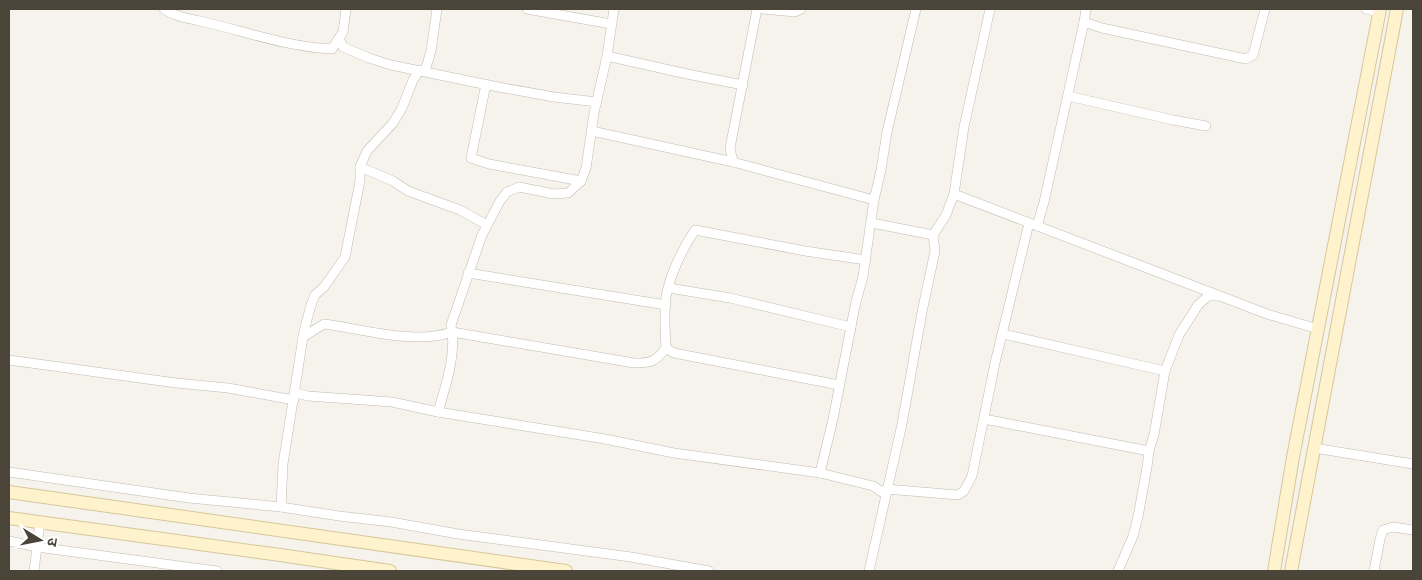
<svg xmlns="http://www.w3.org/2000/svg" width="1422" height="580" font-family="Karla,'Noto Sans Devanagari',sans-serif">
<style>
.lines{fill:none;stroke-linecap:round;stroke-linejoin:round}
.street-casing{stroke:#c2bbae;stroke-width:10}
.secondary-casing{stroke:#d6c79b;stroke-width:14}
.street{stroke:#fff;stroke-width:9}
.secondary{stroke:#fff3cd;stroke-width:12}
</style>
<rect width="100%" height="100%" fill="#f6f3ec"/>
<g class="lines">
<defs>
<g id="street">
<path d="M164,9C175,17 187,18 200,21C244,31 287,47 332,49L343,32L346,9"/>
<polyline points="527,9 611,24"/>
<polyline points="763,9 795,12 801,9"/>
<polyline points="1086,9 1084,22 1102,28 1246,59 1253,55 1265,9"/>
<polyline points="1366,9 1379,12"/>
<polyline points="339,38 343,47 369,58 391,65 493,86 554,97 597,102"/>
<polyline points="607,56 687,74 743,85"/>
<polyline points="425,71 431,51 437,9"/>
<polyline points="486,84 471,158 489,164 581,181 586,168 594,113 607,56 614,9"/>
<polyline points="1068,96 1173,120 1206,126"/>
<polyline points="592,131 733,162 874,200"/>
<polyline points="733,162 730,148 757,9"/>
<polyline points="360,167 393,181 408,191 460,210 487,225"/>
<polyline points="954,194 1267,314 1318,329"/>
<polyline points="872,223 933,235"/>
<polyline points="1037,226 1044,202 1084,22"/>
<polyline points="468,273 666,305"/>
<polyline points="669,288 730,298 851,327"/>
<polyline points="1003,334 1165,371"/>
<path d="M303,337L324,324C364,329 414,345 452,332L634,363C652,363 655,362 666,348"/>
<polyline points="9,360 176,383 228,388 294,400"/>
<path d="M839,385L674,353L666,348C665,331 664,314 666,297C670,275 682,249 695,230L805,251L866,260"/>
<polyline points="295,393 308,396 392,402 438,412 605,439 674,453 820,473 873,486 885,494"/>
<path d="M438,412C446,384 457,354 451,325L482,235L500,201L507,192L519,187L554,194L568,193L581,181"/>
<polyline points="984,419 1149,451"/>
<polyline points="1314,448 1413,464"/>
<polyline points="9,472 189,498 281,507 339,516 391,522 458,534 631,557 709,571"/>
<polyline points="820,473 833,419 855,306 863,276 874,200 881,170 887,132 916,9"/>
<polyline points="886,489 958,495 964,491 972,476 995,363 1029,223"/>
<polyline points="281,507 283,464 304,331 311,305 315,295 324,287 345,257 360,181 360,167 367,151 393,123 402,108 413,80 420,70"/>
<polyline points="9,541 37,547 217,571"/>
<polyline points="34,571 40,522"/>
<polyline points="869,571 902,424 922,312 935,251 933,235 946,215 954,194 964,127 990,9"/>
<polyline points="1118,571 1133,536 1138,517 1147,467 1149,451 1154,435 1165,371 1179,335 1198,305 1208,296 1218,296"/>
<polyline points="1374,571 1380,539 1383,530 1393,527 1413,530"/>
</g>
<g id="secondary">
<polyline points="9,492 566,571"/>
<polyline points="9,518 280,555 390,571"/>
<polyline points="1274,571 1293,457 1380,9"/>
<polyline points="1291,571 1397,9"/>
</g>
</defs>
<use href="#street" class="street-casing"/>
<use href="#secondary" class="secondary-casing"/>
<use href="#street" class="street"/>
<use href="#secondary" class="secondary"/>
</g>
<rect width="1422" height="580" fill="none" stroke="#4b4439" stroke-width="20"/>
<g transform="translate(40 540) rotate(100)" stroke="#ffffff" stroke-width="4" paint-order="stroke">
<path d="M0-4L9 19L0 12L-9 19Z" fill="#4b4439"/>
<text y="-8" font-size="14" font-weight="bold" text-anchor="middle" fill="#4b4439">उ</text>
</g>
</svg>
